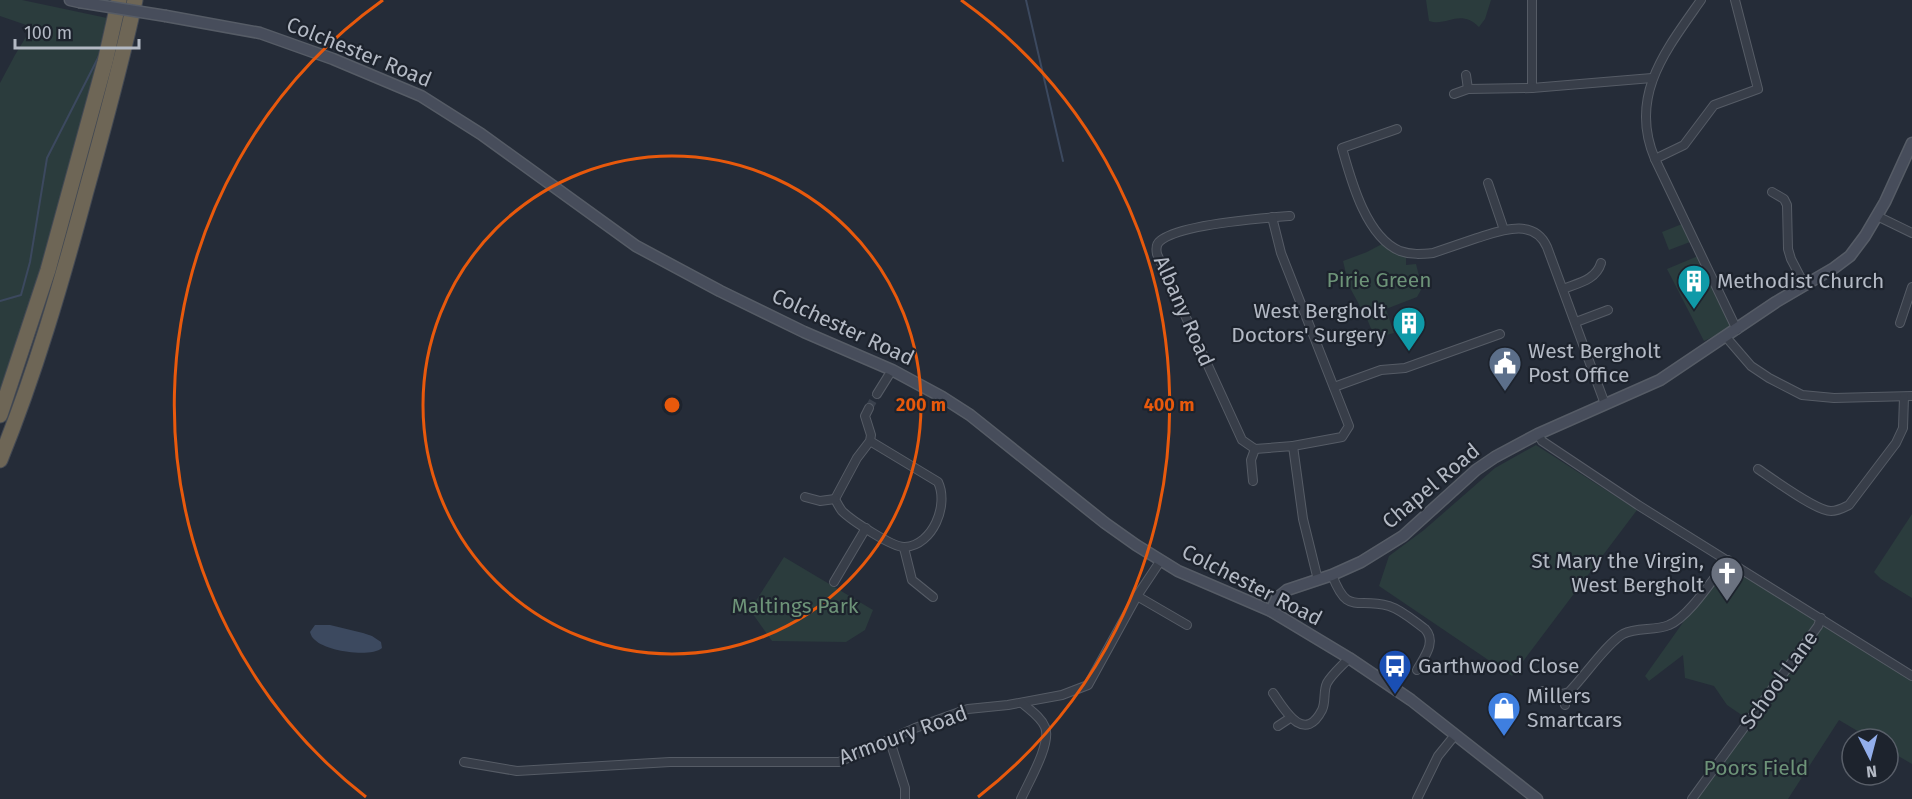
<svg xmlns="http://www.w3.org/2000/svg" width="1912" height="799" font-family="'Fira Sans',sans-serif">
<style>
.green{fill:#2b3c3d}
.water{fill:#3c495f}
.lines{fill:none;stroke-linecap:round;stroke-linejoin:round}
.stream{stroke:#3c495f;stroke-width:2}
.street-tunnel{stroke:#3a414d;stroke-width:8;stroke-dasharray:8 4;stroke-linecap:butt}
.street-casing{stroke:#565c66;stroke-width:10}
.secondary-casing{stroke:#565c66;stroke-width:13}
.highway-casing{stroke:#434953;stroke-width:17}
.street{stroke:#383e49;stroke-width:8}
.secondary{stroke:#474d5b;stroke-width:10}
.highway{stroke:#6e6656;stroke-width:15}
.secondary-bridge-casing{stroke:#565c66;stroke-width:13;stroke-linecap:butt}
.secondary-bridge{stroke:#474d5b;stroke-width:10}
.ring{fill:none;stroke:#e8590c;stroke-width:3}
.labels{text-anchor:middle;stroke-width:4.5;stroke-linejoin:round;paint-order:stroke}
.street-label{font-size:21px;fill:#b3b9c4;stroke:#1d232d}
.park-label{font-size:21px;fill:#6d9378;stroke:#1d232d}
.poi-label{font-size:21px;fill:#b3b9c4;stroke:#1d232d;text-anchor:start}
.centre{fill:#e8590c;stroke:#1d232d;stroke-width:3}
.ring-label{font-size:18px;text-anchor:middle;font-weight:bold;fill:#e8590c;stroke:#1d232d;stroke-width:4.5;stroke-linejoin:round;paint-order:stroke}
</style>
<rect width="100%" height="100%" fill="#252c38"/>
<g class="green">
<polygon points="0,0 22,0 107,18 74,157 0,414 0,83 15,55 32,27 0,16"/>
<path d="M1426,0H1491L1485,19L1479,27C1460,8 1447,27 1429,21Z"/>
<polygon points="1682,224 1690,242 1669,250 1662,232"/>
<polygon points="1382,244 1391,251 1406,256 1406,265 1416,264 1422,288 1417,297 1386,309 1394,333 1375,338 1367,319 1349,286 1343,261 1367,252"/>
<polygon points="1698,256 1734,327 1704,341 1667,269"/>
<polygon points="1536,445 1637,510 1512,676 1379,586 1389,556 1424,530 1495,468"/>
<polygon points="1912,514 1912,598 1881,579 1874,572"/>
<polygon points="784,557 873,610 865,630 846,642 772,641 750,610"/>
<polygon points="1728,564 1817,619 1759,706 1746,718 1727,705 1714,686 1685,678 1683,655 1649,681 1645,676 1699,600"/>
<polygon points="1823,623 1912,679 1912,764 1888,750 1888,739 1871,739 1839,720 1788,799 1695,799"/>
</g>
<path class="water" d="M315,625H330L363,633L372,636L381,642L382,648C370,658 326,651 315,640C312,638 311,635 310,632Z"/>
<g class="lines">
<g class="stream">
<polyline points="1026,0 1063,161"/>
<polyline points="0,301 21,295 30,262 47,158 99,56"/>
</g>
<polyline class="street-tunnel" points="869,408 877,394"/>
<defs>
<g id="street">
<polyline points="1532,0 1532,88"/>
<path d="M1701,0C1666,50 1628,96 1655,159L1737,330"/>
<polyline points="1466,75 1468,89"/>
<polyline points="1454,94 1468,89 1532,88 1652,78"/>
<path d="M1397,129L1342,148C1351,180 1366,237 1400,251C1411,255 1422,254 1433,253C1448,248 1462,243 1477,238C1500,231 1534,217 1547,247L1605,404"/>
<polyline points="1655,159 1684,145 1714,105 1758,89 1735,0"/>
<polyline points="1488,183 1504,230"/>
<polyline points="1772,192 1784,199 1787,205 1788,249 1791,259 1805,286"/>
<path d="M1290,216C1263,218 1179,224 1160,241C1156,244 1156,249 1157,254L1242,440L1255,449L1293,446L1303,519L1318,580"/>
<polyline points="1877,216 1912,233"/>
<polyline points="1272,217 1281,253 1349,426 1342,437 1293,446"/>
<path d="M1563,289C1578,283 1596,280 1601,263"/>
<polyline points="1576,322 1608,310"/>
<polyline points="1900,323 1912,287"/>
<polyline points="1726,337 1751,366 1769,378 1802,395 1834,398 1912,396"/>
<polyline points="1334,387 1381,370 1405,368 1500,334"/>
<polyline points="877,394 892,370"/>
<path d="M869,408L865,416L871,435L870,441L857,458L835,499C837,503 839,507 842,511C851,520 893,548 905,547C933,545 949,505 938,482L870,441"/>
<polyline points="1538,434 1542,441 1638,505 1912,676"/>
<path d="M1758,469C1773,479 1816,511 1831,511C1838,511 1843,508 1849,505L1896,443L1903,428L1904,397"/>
<polyline points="1253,481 1251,460 1255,449"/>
<polyline points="805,497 820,501 835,499"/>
<polyline points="904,548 912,580 933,597"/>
<path d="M1332,575C1348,616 1355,597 1389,606C1402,610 1414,621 1425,629C1437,642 1424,657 1417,670"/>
<polyline points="834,582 866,528"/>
<polyline points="1137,596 1187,625"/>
<path d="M1543,691L1562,694L1569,692C1584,677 1607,643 1623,634C1637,627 1655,631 1669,625C1689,617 1714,577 1728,560"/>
<path d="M1273,693C1284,709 1304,745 1322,710C1326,702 1323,691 1327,683C1332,674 1342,666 1349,658"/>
<polyline points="1562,694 1565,705"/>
<polyline points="1278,726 1290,718"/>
<polyline points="890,741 905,788 905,799"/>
<polyline points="464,762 517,771 670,762 839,762 915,728 968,709 1008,705 1062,695 1088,685 1137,596 1161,560"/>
<path d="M1021,799C1028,783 1052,743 1045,727C1041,717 1030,710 1022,703"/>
<polyline points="1417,799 1438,756 1455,735"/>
<polyline points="1692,799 1818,626 1821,618"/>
</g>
<g id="secondary">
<polyline points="70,0 79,2"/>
<polyline points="166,16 260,33 333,59 421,96 481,134 636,246 720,291 804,332 892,370 942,397 970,415 1105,523 1136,545 1178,571 1271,611 1349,658 1411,700 1537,799"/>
<polyline points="1271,611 1277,598 1287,590 1332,575 1361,562 1403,536 1476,470 1495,457 1538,434 1660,380 1776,302 1834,268 1850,256 1865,236 1885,202 1912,143"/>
</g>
<g id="highway">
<polyline points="0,415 48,270 105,62 119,0"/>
<path d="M0,460C35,374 61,284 85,195C103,130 121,66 135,0"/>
</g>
</defs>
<use href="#street" class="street-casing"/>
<use href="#secondary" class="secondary-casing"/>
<use href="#highway" class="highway-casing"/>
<use href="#street" class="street"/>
<use href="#secondary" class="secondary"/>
<use href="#highway" class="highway"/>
<defs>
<polyline id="secondary-bridge" points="79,2 166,16"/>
</defs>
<use href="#secondary-bridge" class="secondary-bridge-casing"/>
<use href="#secondary-bridge" class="secondary-bridge"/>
</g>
<g class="ring">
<circle cx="672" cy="405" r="249"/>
<path d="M366 797A497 497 0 0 1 383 0M961 0A497 497 0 0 1 978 797"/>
</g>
<defs>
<symbol id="building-pin" viewBox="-11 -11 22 30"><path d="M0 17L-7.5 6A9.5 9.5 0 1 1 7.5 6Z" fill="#0f9aa8" stroke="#1d232d"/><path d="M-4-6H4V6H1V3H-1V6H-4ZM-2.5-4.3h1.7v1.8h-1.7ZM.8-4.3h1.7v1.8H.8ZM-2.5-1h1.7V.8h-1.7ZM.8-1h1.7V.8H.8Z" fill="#fff"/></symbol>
<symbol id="civic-pin" viewBox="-11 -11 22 30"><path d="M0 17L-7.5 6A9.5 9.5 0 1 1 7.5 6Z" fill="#5c6f8a" stroke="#1d232d"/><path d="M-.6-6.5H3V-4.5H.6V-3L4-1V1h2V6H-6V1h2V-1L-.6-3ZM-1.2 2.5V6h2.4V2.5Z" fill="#fff"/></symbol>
<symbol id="church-pin" viewBox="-11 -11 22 30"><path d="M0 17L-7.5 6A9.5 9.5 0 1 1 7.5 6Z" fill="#6b7280" stroke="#1d232d"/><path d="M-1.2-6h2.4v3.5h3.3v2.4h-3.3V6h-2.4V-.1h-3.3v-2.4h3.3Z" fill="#fff"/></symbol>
<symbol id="bus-pin" viewBox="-11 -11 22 30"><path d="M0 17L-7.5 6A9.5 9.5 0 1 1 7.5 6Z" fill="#1a4fb4" stroke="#1d232d"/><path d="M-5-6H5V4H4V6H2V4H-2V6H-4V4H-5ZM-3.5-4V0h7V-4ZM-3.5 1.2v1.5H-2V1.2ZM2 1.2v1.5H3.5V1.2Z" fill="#fff"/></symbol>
<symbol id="shop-pin" viewBox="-11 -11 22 30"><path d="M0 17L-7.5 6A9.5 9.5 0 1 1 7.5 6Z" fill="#3f7fe0" stroke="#1d232d"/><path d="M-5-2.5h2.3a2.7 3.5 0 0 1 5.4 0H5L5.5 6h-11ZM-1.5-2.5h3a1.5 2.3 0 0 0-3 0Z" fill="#fff"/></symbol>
</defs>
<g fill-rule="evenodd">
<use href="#building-pin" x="1675" y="262" width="38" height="52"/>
<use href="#building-pin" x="1390" y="304" width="38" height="52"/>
<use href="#civic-pin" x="1486" y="344" width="38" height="52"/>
<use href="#church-pin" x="1708" y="554" width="38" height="52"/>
<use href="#bus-pin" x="1376" y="647" width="38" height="52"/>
<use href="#shop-pin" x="1485" y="689" width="38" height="52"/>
</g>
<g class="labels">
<g class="street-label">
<text transform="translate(359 52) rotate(22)" y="7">Colchester Road</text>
<text transform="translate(1184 311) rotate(66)" y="7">Albany Road</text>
<text transform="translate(843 327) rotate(25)" y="7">Colchester Road</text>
<text transform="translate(1431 486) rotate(-40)" y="7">Chapel Road</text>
<text transform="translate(1252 585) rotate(27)" y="7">Colchester Road</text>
<text transform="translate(1779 680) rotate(-54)" y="7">School Lane</text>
<text transform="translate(903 735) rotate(-20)" y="7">Armoury Road</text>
</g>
<g class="park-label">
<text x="1379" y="287">Pirie Green</text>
<text x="795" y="613">Maltings Park</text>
<text x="1756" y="775">Poors Field</text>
</g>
<g class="poi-label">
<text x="1717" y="288">Methodist Church</text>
<text x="1386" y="318" text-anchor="end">West Bergholt<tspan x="1386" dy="24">Doctors' Surgery</tspan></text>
<text x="1528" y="358">West Bergholt<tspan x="1528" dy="24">Post Office</tspan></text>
<text x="1704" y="568" text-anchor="end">St Mary the Virgin,<tspan x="1704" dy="24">West Bergholt</tspan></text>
<text x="1418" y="673">Garthwood Close</text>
<text x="1527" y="703">Millers<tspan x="1527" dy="24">Smartcars</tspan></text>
</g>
</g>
<circle cx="672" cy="405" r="9" class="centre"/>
<g class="ring-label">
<text x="921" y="411">200 m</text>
<text x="1169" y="411">400 m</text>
</g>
<g transform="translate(1870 757) rotate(174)"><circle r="28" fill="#1d232d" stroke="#595f69" stroke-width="1.5"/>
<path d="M0-4.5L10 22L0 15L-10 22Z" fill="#92aeeb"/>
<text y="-9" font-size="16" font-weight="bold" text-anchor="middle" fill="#b3b9c4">N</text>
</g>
<path d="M15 39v9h124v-9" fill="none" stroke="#b3b9c4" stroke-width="3"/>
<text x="24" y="39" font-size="18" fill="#b3b9c4" stroke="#1d232d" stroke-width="4.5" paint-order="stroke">100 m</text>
</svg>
